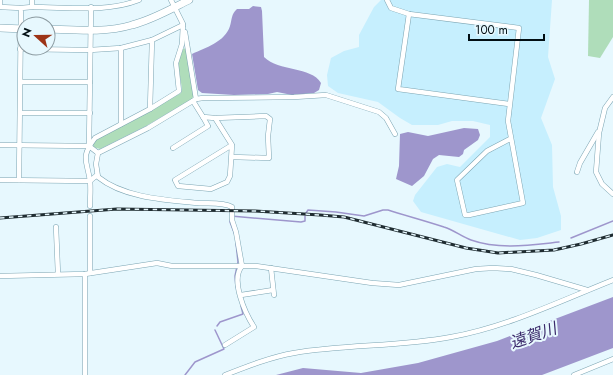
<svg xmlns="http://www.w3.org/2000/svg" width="613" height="375" font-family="Jost,'Noto Sans JP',sans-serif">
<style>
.built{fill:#c6effe}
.green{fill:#afddba}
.water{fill:#9e96cc}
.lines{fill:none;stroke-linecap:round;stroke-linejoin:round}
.stream{stroke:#9e96cc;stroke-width:1.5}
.street-casing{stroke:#7ca5b3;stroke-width:5.5}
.secondary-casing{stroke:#7ca5b3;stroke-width:8}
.street{stroke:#fff;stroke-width:4.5}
.secondary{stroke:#fff;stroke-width:7}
.rail-casing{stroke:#1f2c31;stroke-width:3}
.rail{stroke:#e7f8fe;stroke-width:1.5;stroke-dasharray:4.5;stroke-linecap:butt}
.labels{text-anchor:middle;stroke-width:4;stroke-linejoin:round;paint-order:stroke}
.water-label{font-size:16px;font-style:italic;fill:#3a296a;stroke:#e7f8fe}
</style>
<rect width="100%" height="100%" fill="#e7f8fe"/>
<polygon class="built" points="381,0 552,0 548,57 555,79 541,118 552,145 553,187 561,216 561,230 537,238 520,240 421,212 413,201 415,195 437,167 447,164 460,167 490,137 490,125 473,121 452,121 438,125 412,125 400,118 378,102 338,93 328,86 327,75 331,58 344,51 359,47 359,35 374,7"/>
<g class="green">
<polygon points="589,0 613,0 613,37 600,58 588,56"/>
<polygon points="186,48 194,95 192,99 146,126 100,149 93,147 94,141 181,93 182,89 178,64 183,49"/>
</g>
<g class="water">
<path d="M253,6L261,7L262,11L264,57C279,72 311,66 321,83L319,90L314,93L292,95L277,92L268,94L234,95L202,93L198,90L192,54C205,48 225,42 230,26C232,20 231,14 237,9H249Z"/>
<polygon points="464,128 478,129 480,135 478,140 464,150 463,154 459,157 439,155 433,159 424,176 412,186 396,179 399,166 400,134 408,132 428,136"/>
<polygon points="613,297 613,348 542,375 276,375 303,368 361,373 418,363 497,341"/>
</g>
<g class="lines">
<g class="stream">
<path d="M306,213L308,210L336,212L364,216L383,210H388C407,216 426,221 444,227C454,230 462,237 471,240C499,250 531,245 559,242"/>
<polyline points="235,235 230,222 231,216 301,222 305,221 305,216"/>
<polyline points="571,238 613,221"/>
<polyline points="236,243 238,262 235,276 236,287"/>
<polyline points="217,326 220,322 243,314 241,306"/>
<polyline points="185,375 195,362 224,349 215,330"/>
</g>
<defs>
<g id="street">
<polyline points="387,0 391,8 409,14 519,28 508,121 523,203 469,215 465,215 457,180 487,151 510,139"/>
<polyline points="0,7 21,8"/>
<polyline points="0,7 0,0"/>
<path d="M32,7C67,7 106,13 139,0"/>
<polyline points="91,7 89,146 98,153"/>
<polyline points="409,14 398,89 509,104"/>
<polyline points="185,32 196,99"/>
<polyline points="20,49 90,50 121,48 152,40 183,25"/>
<polyline points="21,82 90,82"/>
<polyline points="613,97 605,108 599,133 596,172 602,184 613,194"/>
<polyline points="193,101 203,117 215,118 232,145 230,176 227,182 211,189 178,186 175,180 232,145"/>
<polyline points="150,109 152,40"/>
<polyline points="21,113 90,113"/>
<polyline points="215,118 266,116 270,119 268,136 269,158 232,157"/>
<polyline points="121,124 121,48"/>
<polyline points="0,145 89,146"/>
<polyline points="173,148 208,126 203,117"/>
<polyline points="577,172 580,163 598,132"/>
<polyline points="0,180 90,181 97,175"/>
<polyline points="19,180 21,8 32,7 32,0"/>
<path d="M90,206C90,198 91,189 90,181C87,160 80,158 95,138L150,109L179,91L176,63L182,44L183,24L171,0"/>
<polyline points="56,227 58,274"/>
<polyline points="271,268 274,295"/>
<polyline points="90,273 90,216"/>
<polyline points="0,276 85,274 157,263 172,266 256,266 372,283 399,285 476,269 493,268 511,269 536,275 587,290"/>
<polyline points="241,295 273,290"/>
<path d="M225,345L254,327C245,313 230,280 242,266L236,232L232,220V207C223,202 208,204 198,203C166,200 124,198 98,177L96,164L98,153L148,128L196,99L203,98L294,97L326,95L379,112L386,118L395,134"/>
<polyline points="85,375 85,274"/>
<path d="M225,375C248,366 271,357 294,353C346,344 399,347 451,337C507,327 560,301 613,280"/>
<polyline points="574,375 613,359"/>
</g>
<g id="secondary">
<polyline points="0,28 24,29"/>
<path d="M48,29C76,30 105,33 132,25C152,20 171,9 189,0"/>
</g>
</defs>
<use href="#street" class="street-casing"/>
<use href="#secondary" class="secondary-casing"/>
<use href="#street" class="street"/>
<use href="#secondary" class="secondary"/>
<defs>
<polyline id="rail" points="0,218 117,209 255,211 320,215 344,217 466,248 498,253 554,250 581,244 613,235"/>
</defs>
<use href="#rail" class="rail-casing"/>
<use href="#rail" class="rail"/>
</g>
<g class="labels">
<g class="water-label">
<text transform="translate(533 335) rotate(-19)" y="6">遠賀川</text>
</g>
</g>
<g transform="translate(36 36) rotate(291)"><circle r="19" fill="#e7f8fe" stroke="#8b9aa0"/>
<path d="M0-3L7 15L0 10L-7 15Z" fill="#9c3417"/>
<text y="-6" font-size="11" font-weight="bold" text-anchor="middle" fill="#010e13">N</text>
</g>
<path d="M469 34v6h75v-6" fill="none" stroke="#010e13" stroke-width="2"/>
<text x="475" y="34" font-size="12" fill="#010e13" stroke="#e7f8fe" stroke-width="3" paint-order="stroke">100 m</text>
</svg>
